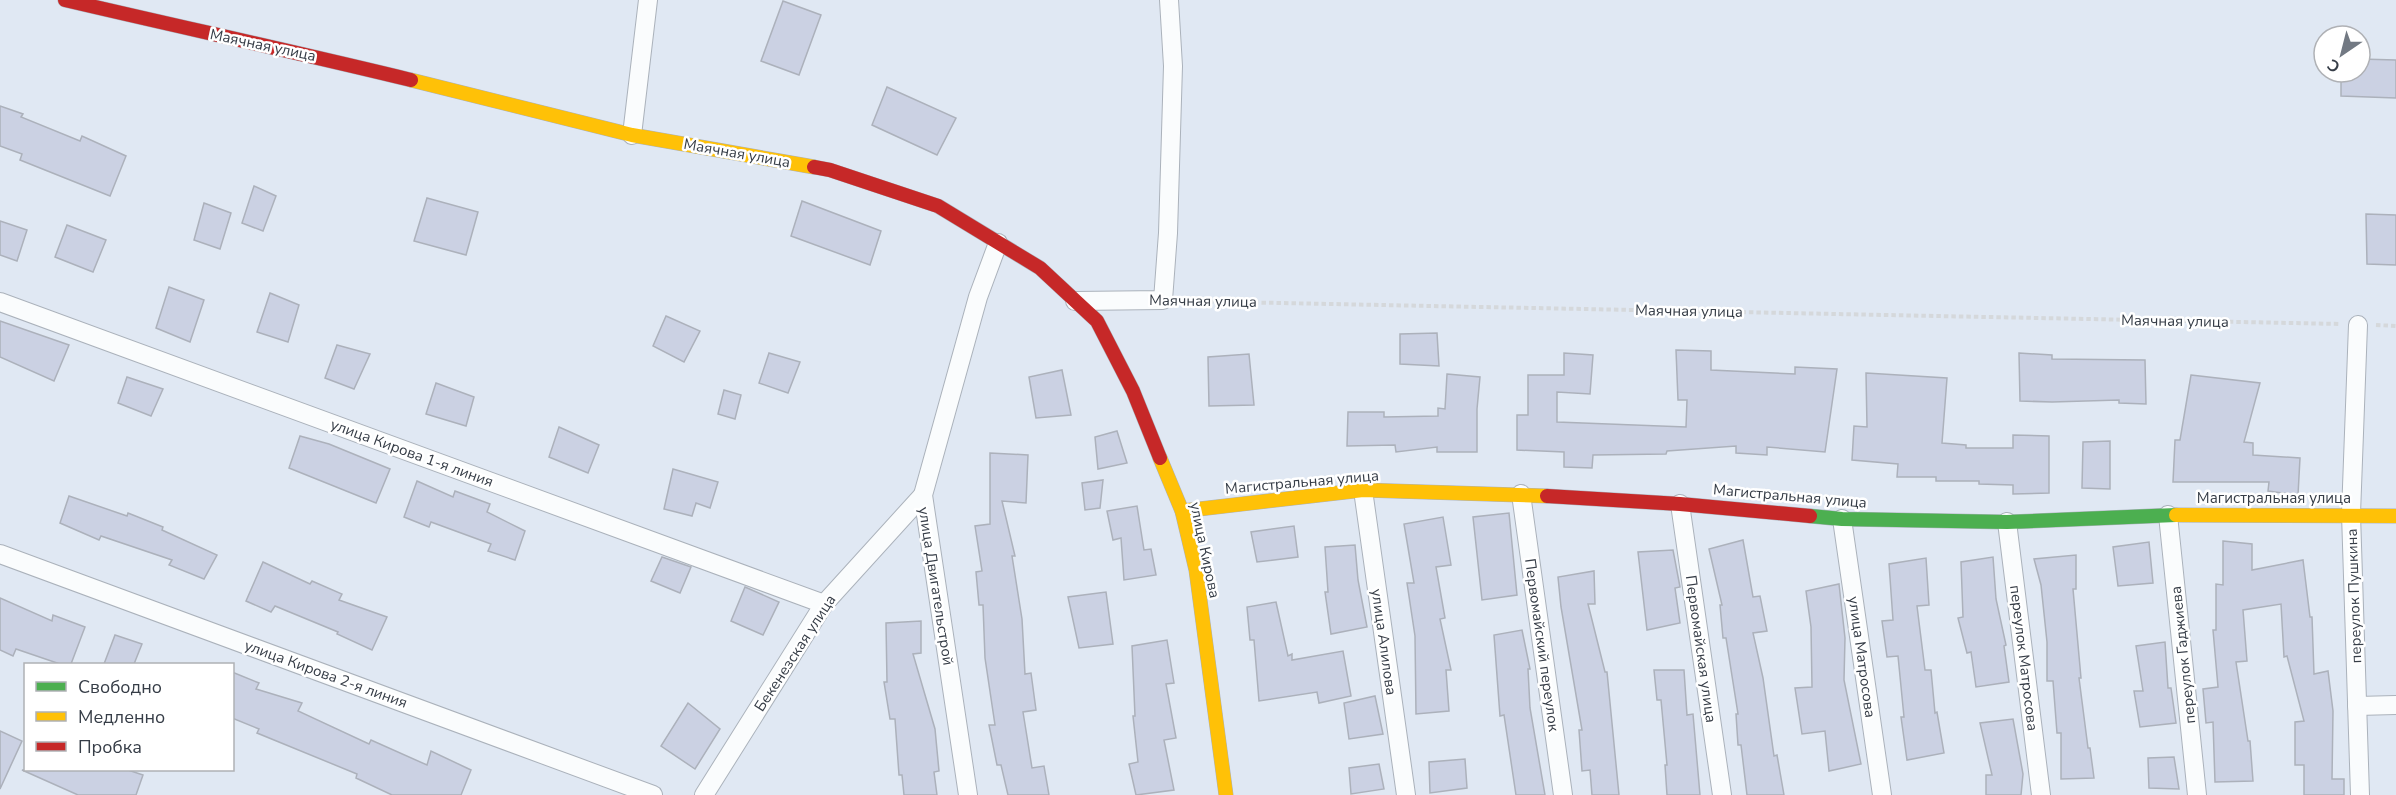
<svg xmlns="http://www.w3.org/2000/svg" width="2396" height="795" font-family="'Nunito Sans',sans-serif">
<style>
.building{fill:#cbd1e3;stroke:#acb1bb;stroke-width:1.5}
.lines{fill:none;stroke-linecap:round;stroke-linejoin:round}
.street-casing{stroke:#abb2bb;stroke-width:20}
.fast-casing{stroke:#abb2bb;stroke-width:15}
.slow-casing{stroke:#abb2bb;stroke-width:15}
.jam-casing{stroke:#abb2bb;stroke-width:15}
.path{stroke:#d5d8db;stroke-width:4;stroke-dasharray:4.5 3;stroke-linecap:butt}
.street{stroke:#fafcfd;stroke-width:18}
.fast{stroke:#4caf50;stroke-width:14}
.slow{stroke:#ffc107;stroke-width:14}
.jam{stroke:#c62828;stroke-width:14}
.labels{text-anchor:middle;stroke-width:5;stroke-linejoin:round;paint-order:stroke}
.street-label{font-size:15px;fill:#363d47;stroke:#fff}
</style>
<rect width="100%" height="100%" fill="#e0e8f3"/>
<g class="building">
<polygon points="783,1 821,15 799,75 761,61"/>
<polygon points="2360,59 2396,60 2396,98 2341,96 2341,72 2360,72"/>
<polygon points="887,87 956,118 937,155 872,125"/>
<polygon points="0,106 23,114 21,117 80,141 82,136 126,156 110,196 20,160 22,154 0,146"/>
<polygon points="254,186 276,196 263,231 242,223"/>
<polygon points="427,198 478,212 466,255 414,241"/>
<polygon points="802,201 881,231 870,265 791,236"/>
<polygon points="204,203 231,213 220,249 194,240"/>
<polygon points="2366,214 2396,215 2396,265 2367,264"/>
<polygon points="0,221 27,230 17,261 0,255"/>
<polygon points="67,225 106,240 93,272 55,257"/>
<polygon points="169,287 204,300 190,342 156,328"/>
<polygon points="270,293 299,305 288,342 257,332"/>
<polygon points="666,316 700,331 684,362 653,346"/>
<polygon points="0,321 69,345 54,381 0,357"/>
<polygon points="1437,333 1439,366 1400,364 1400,334"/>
<polygon points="337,345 370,354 354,389 325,378"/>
<polygon points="1676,350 1711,351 1711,370 1795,374 1795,367 1837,369 1825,452 1767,447 1767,455 1736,453 1736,446 1667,451 1666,454 1593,455 1592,468 1564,467 1564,452 1517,450 1517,415 1528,415 1528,375 1564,375 1564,353 1593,355 1590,394 1557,392 1557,422 1686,427 1687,400 1678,400"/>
<polygon points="769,353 800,362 788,393 759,383"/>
<polygon points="2019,353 2052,355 2052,359 2145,360 2146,404 2119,403 2119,400 2052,402 2020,401"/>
<polygon points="1249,354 1254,405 1209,406 1208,357"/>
<polygon points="1062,370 1071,415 1036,418 1029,377"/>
<polygon points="1866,373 1947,378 1942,443 1966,445 1966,448 2013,448 2013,435 2049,436 2049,493 2013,494 2013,485 1979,484 1979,481 1936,481 1936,477 1897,477 1898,464 1852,460 1854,426 1867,427"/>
<polygon points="1447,374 1480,377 1477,409 1477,452 1437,452 1437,447 1396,452 1395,445 1347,446 1348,412 1384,412 1384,417 1438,416 1438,408 1445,409"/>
<polygon points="2191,375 2260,383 2244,442 2253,443 2253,455 2300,458 2298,495 2268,491 2269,482 2173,482 2175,440 2180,440"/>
<polygon points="127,377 163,389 151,416 118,403"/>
<polygon points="436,383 474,397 466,426 426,414"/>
<polygon points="724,390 741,395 735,419 718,414"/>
<polygon points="559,427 599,445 588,473 549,457"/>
<polygon points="1117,431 1127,463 1098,469 1095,437"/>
<polygon points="300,436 329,444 390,469 376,503 289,468"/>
<polygon points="2110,441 2110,489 2082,488 2083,442"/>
<polygon points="990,453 1028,455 1026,503 1002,501 1015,556 1012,556 1022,619 1025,674 1031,673 1036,710 1023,712 1032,768 1044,766 1049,795 1008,795 1001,765 997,765 989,725 995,725 985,658 983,605 979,605 976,572 982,571 975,526 990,524"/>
<polygon points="673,469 718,482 710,508 696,503 692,516 664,509"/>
<polygon points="1103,480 1100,508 1085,510 1082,483"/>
<polygon points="417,481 453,497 455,491 490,504 487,512 525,531 515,560 488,551 491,544 431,522 429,527 404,517"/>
<polygon points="69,496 127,516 128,513 163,527 162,530 217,555 204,579 169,565 172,560 101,536 99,540 60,523"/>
<polygon points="1137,506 1144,550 1151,549 1156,575 1124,580 1121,538 1113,540 1107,511"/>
<polygon points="1509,513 1517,595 1482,600 1473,517"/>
<polygon points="1443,517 1451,565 1436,567 1445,618 1440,619 1451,670 1446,670 1449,711 1416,714 1415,636 1407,583 1414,583 1404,524"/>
<polygon points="1294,526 1298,557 1257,562 1251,532"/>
<polygon points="1743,540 1753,597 1760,596 1767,631 1753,633 1763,678 1774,756 1777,755 1784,795 1747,795 1741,745 1738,745 1736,714 1738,714 1726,638 1723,638 1720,605 1722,605 1709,549"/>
<polygon points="2223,541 2252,544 2252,570 2303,560 2310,617 2312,617 2314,674 2328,671 2333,711 2332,779 2344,779 2344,795 2304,795 2304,765 2295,765 2295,722 2304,721 2287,656 2284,657 2281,604 2243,610 2247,661 2236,662 2248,741 2250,741 2253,781 2215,782 2213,722 2206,723 2203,689 2218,687 2213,630 2216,630 2216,584 2223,585"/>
<polygon points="2149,542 2153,583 2118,586 2113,547"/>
<polygon points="1355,545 1358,580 1367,627 1331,634 1325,592 1328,592 1325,547"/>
<polygon points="1673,550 1680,587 1675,588 1680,623 1647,630 1638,552"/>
<polygon points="2076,555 2076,589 2073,589 2081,678 2079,678 2088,748 2090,748 2094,778 2061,779 2061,733 2057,733 2053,681 2047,681 2047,642 2041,585 2034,559"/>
<polygon points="662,557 691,567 680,593 651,581"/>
<polygon points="1993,557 1996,599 2006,645 2004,646 2009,682 1976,687 1971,652 1967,653 1958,618 1963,617 1961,562"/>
<polygon points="1926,558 1929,605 1917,606 1925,670 1931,670 1935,713 1937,712 1944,753 1907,760 1901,717 1904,717 1898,656 1887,657 1882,621 1893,620 1889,564"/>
<polygon points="263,562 310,584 312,581 342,594 339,600 387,617 372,650 337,634 338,632 275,606 271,612 246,601"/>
<polygon points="1594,571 1595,604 1588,604 1605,672 1607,672 1619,795 1592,795 1590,770 1582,771 1579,730 1582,730 1561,607 1558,577"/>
<polygon points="1839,584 1845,638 1844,680 1861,764 1829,771 1825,731 1802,734 1795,688 1812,687 1811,627 1806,591"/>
<polygon points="745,587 779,602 763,635 731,621"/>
<polygon points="1106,592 1113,644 1079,648 1068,597"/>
<polygon points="0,598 52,621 53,615 85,627 71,664 60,664 16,649 13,656 0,650"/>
<polygon points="1276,602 1288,656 1292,654 1292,660 1343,651 1351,696 1319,703 1317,692 1259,701 1254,640 1250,640 1247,607"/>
<polygon points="921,621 921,653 913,654 935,729 939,771 934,772 937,795 904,795 902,775 899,775 895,719 890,719 884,682 887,682 886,623"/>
<polygon points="1522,630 1530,669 1528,669 1530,708 1545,795 1516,795 1504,715 1500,716 1494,635"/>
<polygon points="115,635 142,644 134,664 104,664"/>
<polygon points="1167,640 1174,683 1166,684 1176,738 1164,740 1174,790 1136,795 1129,764 1138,762 1133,716 1135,716 1132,646"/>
<polygon points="2165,642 2168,688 2171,688 2176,723 2140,727 2134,691 2143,691 2136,646"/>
<polygon points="1654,670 1684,670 1687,715 1693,714 1700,795 1667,795 1665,765 1667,765 1661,700 1657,700"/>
<polygon points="232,672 259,683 256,689 302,703 298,711 369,744 371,740 427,765 431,751 471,770 461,795 392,795 356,778 357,774 257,733 259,729 232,718"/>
<polygon points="1375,696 1383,734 1349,739 1344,703"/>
<polygon points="688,703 720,729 695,769 661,746"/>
<polygon points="2013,719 2023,774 2021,795 1986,795 1986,775 1992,775 1980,723"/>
<polygon points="0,731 22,741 0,789"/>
<polygon points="2174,757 2179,789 2149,788 2148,758"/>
<polygon points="1465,759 1467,788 1430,793 1429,762"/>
<polygon points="1379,764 1384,789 1351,794 1349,768"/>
<polygon points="22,770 128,770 143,775 136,795 78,795"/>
</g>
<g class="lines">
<defs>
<g id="street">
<polyline points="632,135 648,0"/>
<polyline points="1075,301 1163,300 1168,233 1173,66 1169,0"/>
<polyline points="0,302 824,604"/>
<polyline points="2358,325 2351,514 2360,795"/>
<polyline points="1363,490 1406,795"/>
<polyline points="1521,494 1563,795"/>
<polyline points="1680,504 1722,795"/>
<polyline points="2168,515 2197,795"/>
<polyline points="1842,519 1882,795"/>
<polyline points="2007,522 2041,795"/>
<polyline points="0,554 653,795"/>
<polyline points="2357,706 2396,705"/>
<polyline points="704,795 824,604 923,495"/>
<polyline points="968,795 923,495 978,297 998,243"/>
</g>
<polyline id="fast" points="1810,516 1842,519 2007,522 2176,515"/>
<g id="slow">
<polyline points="411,80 632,135 814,167"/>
<polyline points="1160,458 1182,511 1196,570 1226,795"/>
<polyline points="1182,511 1363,490 1547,496"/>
<polyline points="2176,515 2396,516"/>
</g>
<g id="jam">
<path d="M65,0C180,27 296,52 411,80"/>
<polyline points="814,167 830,170 938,206 1040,268 1097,321 1133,391 1160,458"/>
<polyline points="1547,496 1680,504 1810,516"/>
</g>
</defs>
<use href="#street" class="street-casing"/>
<use href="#fast" class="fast-casing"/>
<use href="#slow" class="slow-casing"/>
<use href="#jam" class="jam-casing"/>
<g class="path">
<polyline points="1179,301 2341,324"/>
<polyline points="2376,325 2396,326"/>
</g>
<use href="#street" class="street"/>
<use href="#fast" class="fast"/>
<use href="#slow" class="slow"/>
<use href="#jam" class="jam"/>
</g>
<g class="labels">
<g class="street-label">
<text transform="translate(263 45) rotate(12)" y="5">Маячная улица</text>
<text transform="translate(737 153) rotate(10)" y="5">Маячная улица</text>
<text transform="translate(1203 301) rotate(1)" y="5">Маячная улица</text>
<text transform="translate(1689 311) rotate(1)" y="5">Маячная улица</text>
<text transform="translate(2175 321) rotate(1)" y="5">Маячная улица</text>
<text transform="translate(412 453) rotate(20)" y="5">улица Кирова 1-я линия</text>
<text transform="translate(1302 482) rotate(-5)" y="5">Магистральная улица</text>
<text transform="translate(1790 496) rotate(5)" y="5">Магистральная улица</text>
<text x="2274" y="503">Магистральная улица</text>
<text transform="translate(1205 550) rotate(78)" y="5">улица Кирова</text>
<text transform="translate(936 586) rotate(81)" y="5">улица Двигательстрой</text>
<text transform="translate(2354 596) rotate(-92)" y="5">переулок Пушкина</text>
<text transform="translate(1384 642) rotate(82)" y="5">улица Алилова</text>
<text transform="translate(1542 645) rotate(82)" y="5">Первомайский переулок</text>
<text transform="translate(1701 649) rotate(82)" y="5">Первомайская улица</text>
<text transform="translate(795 653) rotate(-57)" y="5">Бекенезская улица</text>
<text transform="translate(2183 655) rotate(-96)" y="5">переулок Гаджиева</text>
<text transform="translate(1862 657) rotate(82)" y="5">улица Матросова</text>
<text transform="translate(2024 658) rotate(83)" y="5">переулок Матросова</text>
<text transform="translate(326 674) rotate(20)" y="5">улица Кирова 2-я линия</text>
</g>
</g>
<rect x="24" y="663" width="210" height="108" fill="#ffffff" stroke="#afb1b5" stroke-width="1.5"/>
<rect x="36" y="682" width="30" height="9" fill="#4caf50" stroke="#afb1b5" stroke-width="1.5"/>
<text x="78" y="693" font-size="18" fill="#363d47">Свободно</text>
<rect x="36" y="712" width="30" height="9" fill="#ffc107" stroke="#afb1b5" stroke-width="1.5"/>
<text x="78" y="723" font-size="18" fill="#363d47">Медленно</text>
<rect x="36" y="742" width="30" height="9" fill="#c62828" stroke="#afb1b5" stroke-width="1.5"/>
<text x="78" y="753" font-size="18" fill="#363d47">Пробка</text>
<g transform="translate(2342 54) rotate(215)"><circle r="28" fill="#ffffff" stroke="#afb1b5" stroke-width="1.5"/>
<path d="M0-4.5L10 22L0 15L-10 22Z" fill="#727983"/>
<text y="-9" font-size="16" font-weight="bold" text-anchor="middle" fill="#363d47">С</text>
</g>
</svg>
